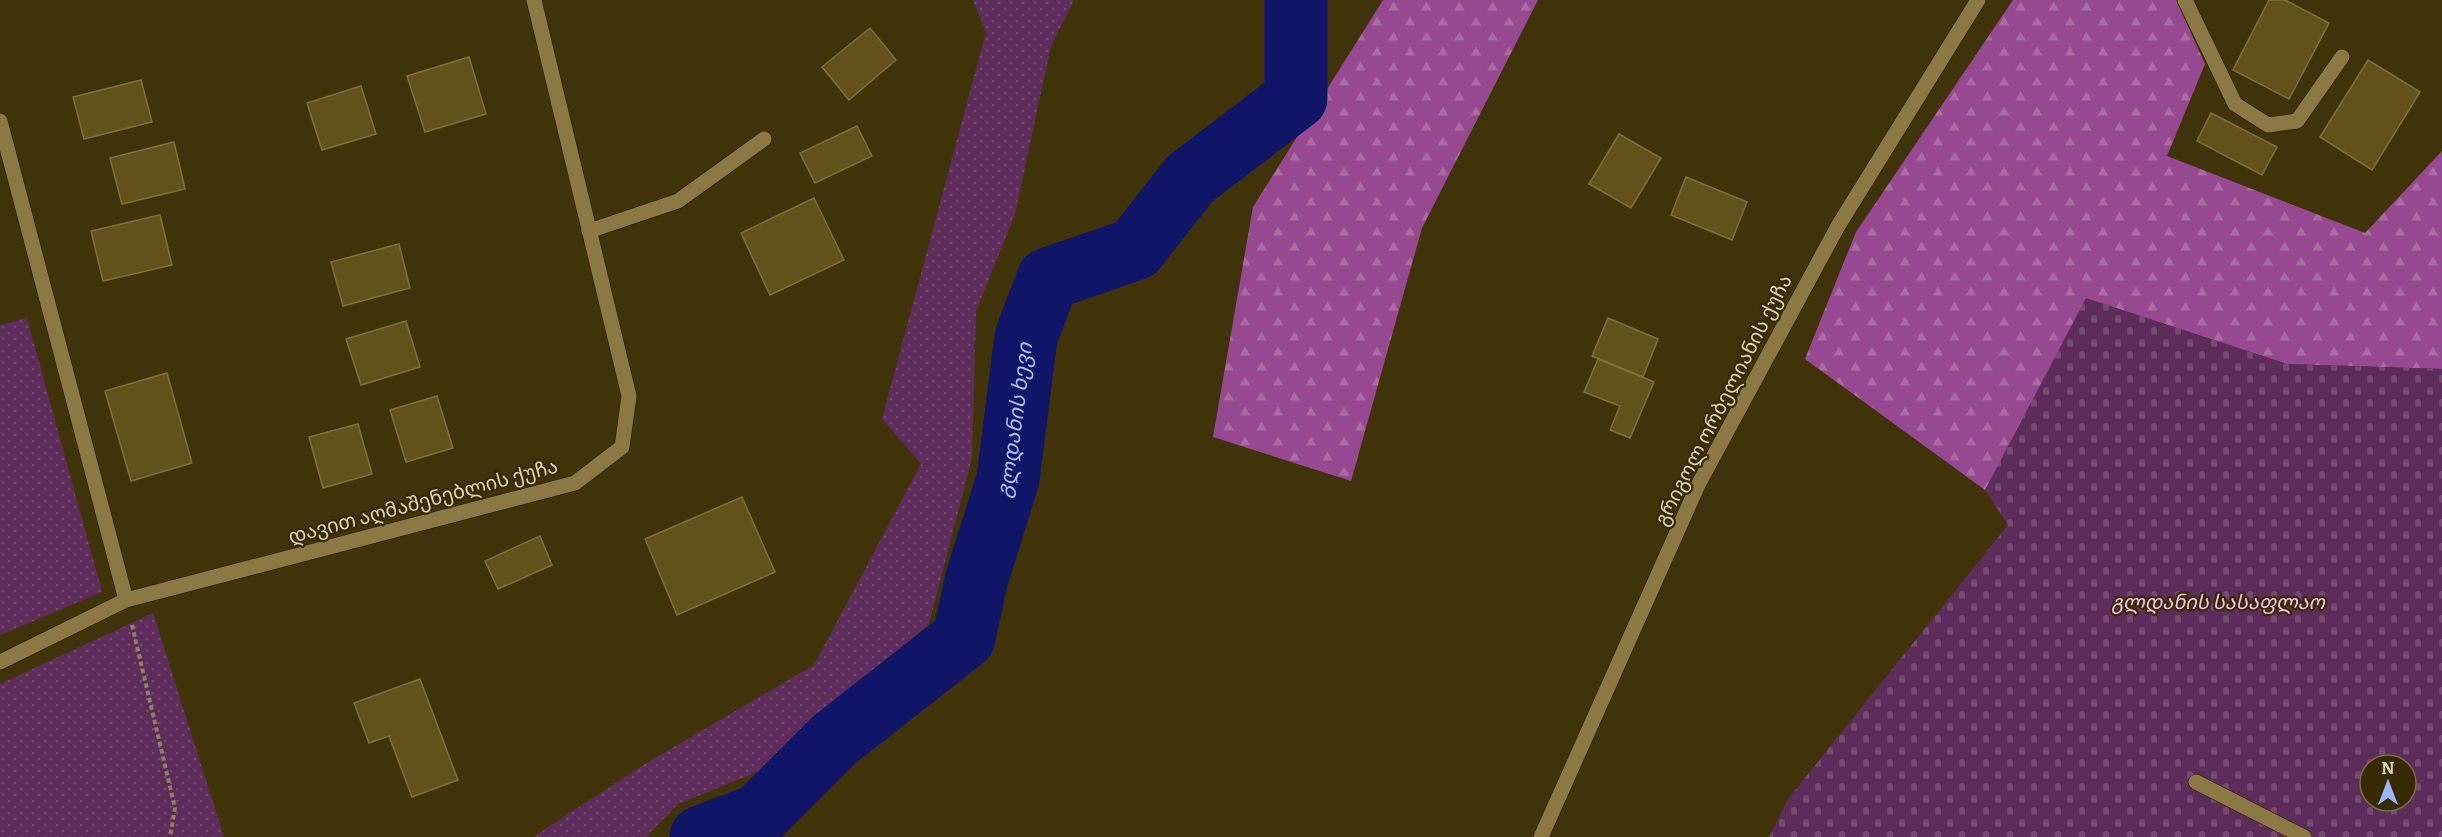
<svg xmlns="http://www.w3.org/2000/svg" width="2442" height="837" font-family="Literata,'Noto Sans Georgian',serif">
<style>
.grass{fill:url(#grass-dots)}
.forest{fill:url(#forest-firs)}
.cemetery{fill:url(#cemetery-stones);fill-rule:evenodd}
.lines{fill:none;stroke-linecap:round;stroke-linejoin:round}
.river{stroke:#101567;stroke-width:63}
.building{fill:#63511b;stroke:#806e39;stroke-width:1.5}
.service-casing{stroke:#251b01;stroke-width:16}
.minor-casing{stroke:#251b01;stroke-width:16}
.secondary-casing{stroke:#251b01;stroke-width:16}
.path{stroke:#8d815e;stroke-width:4;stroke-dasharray:4.5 3;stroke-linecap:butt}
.service{stroke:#8b7844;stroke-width:15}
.minor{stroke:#8b7844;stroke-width:15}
.secondary{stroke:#8b7844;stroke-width:15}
.labels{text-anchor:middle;stroke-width:4.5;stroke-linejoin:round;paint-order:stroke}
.street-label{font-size:20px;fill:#ddd3b8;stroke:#372900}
.park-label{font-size:20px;font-style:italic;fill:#fdbef6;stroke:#372900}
.water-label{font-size:21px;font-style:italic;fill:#b2c2f0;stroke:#372900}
</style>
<defs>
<pattern id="grass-dots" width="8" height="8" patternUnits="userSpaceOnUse" patternTransform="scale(1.5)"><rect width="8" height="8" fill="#5e2c5b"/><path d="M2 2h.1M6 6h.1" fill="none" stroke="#754a70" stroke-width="1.8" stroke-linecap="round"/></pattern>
<pattern id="forest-firs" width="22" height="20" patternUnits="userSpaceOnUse" patternTransform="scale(1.5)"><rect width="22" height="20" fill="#964991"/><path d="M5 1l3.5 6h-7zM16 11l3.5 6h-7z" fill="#a96ba3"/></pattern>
<pattern id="cemetery-stones" width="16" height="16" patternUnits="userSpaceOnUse" patternTransform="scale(1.5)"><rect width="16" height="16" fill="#5e2c5b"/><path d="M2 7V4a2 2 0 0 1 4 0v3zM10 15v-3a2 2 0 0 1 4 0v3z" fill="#754a70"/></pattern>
</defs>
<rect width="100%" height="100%" fill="#413309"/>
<g class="grass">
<polygon points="973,0 1074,0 1051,46 1015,214 976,311 972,458 929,624 757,772 678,804 646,837 533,837 645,764 814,665 921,464 882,419 986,32"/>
<polygon points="27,318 102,592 0,635 0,325"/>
<polygon points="153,613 224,837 0,837 0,684"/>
</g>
<g class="forest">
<polygon points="1383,0 1538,0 1422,228 1351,481 1213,437 1253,207"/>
<polygon points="2013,0 2176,0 2205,64 2167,156 2365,233 2442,151 2442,369 2287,364 2100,303 1985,490 1805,359 1856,232"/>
</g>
<path class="cemetery" d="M2086,298L2287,364L2442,369V837H1769L1788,799L2008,525L1985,490ZM2370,765H2406V801H2370Z"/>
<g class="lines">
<path class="river" id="s1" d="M701,837L759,815L834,740L964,638L976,581L1008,479L1026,337L1048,279L1135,249L1190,179L1296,98V0"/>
</g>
<g class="building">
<polygon points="2269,0 2285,0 2329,23 2289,99 2233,70"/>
<polygon points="870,28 896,60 849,100 822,67"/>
<polygon points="469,57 486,114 425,132 407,76"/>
<polygon points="2368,60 2420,92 2372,170 2320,137"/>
<polygon points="141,80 152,122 84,139 73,97"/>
<polygon points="361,86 376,134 322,150 307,103"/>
<polygon points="2211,113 2277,147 2262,175 2197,141"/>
<polygon points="857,126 872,156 815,183 800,153"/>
<polygon points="1619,134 1661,158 1631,208 1589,184"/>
<polygon points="174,142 185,189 122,204 110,158"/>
<polygon points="1686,177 1747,202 1732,240 1671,215"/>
<polygon points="814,198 844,260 770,295 741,233"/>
<polygon points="160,215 172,265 103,281 91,231"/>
<polygon points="399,244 410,288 343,306 331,262"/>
<polygon points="1608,318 1658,339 1643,377 1592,356"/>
<polygon points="406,321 420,367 361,385 346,339"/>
<polygon points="1598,359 1654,382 1630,438 1610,430 1620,406 1584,392"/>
<polygon points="167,373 192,463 131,481 105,391"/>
<polygon points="437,396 453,448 406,462 390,410"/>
<polygon points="358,424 372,474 323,488 309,437"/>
<polygon points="742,497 775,572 677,615 645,539"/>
<polygon points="540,536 552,565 498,589 485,561"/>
<polygon points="420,679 458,780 412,797 389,736 369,743 354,703"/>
</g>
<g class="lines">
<defs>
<g id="service">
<polyline points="2185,0 2235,104 2268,125 2297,121 2342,57"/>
<polyline points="589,231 678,201 764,139"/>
<polyline points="2196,782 2304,837"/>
</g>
<g id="minor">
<polyline points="0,121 126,600"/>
<polyline points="0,662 126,600 575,483 622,447 629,396 534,0"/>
</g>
<polyline id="secondary" points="1541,837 1698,485 1838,226 1978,0"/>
</defs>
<use href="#service" class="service-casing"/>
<use href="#minor" class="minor-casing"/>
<use href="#secondary" class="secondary-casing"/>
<polyline class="path" points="132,625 175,808 170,837"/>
<use href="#service" class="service"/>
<use href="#minor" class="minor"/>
<use href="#secondary" class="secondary"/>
</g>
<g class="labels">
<g class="street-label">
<text transform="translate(1723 400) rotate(-63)" y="7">გრიგოლ ორბელიანის ქუჩა</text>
<text transform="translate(423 501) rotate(-15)" y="7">დავით აღმაშენებლის ქუჩა</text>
</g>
<g class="park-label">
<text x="2218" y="609">გლდანის სასაფლაო</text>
</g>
<g class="water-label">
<text dy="7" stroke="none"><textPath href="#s1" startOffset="558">გლდანის ხევი</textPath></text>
</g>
</g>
<g transform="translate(2388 783)"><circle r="28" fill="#372900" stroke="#796d4a" stroke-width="1.5"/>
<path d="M0-4.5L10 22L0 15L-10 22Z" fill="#9cb4fd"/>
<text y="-9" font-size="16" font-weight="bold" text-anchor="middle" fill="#ddd3b8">N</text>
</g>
</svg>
